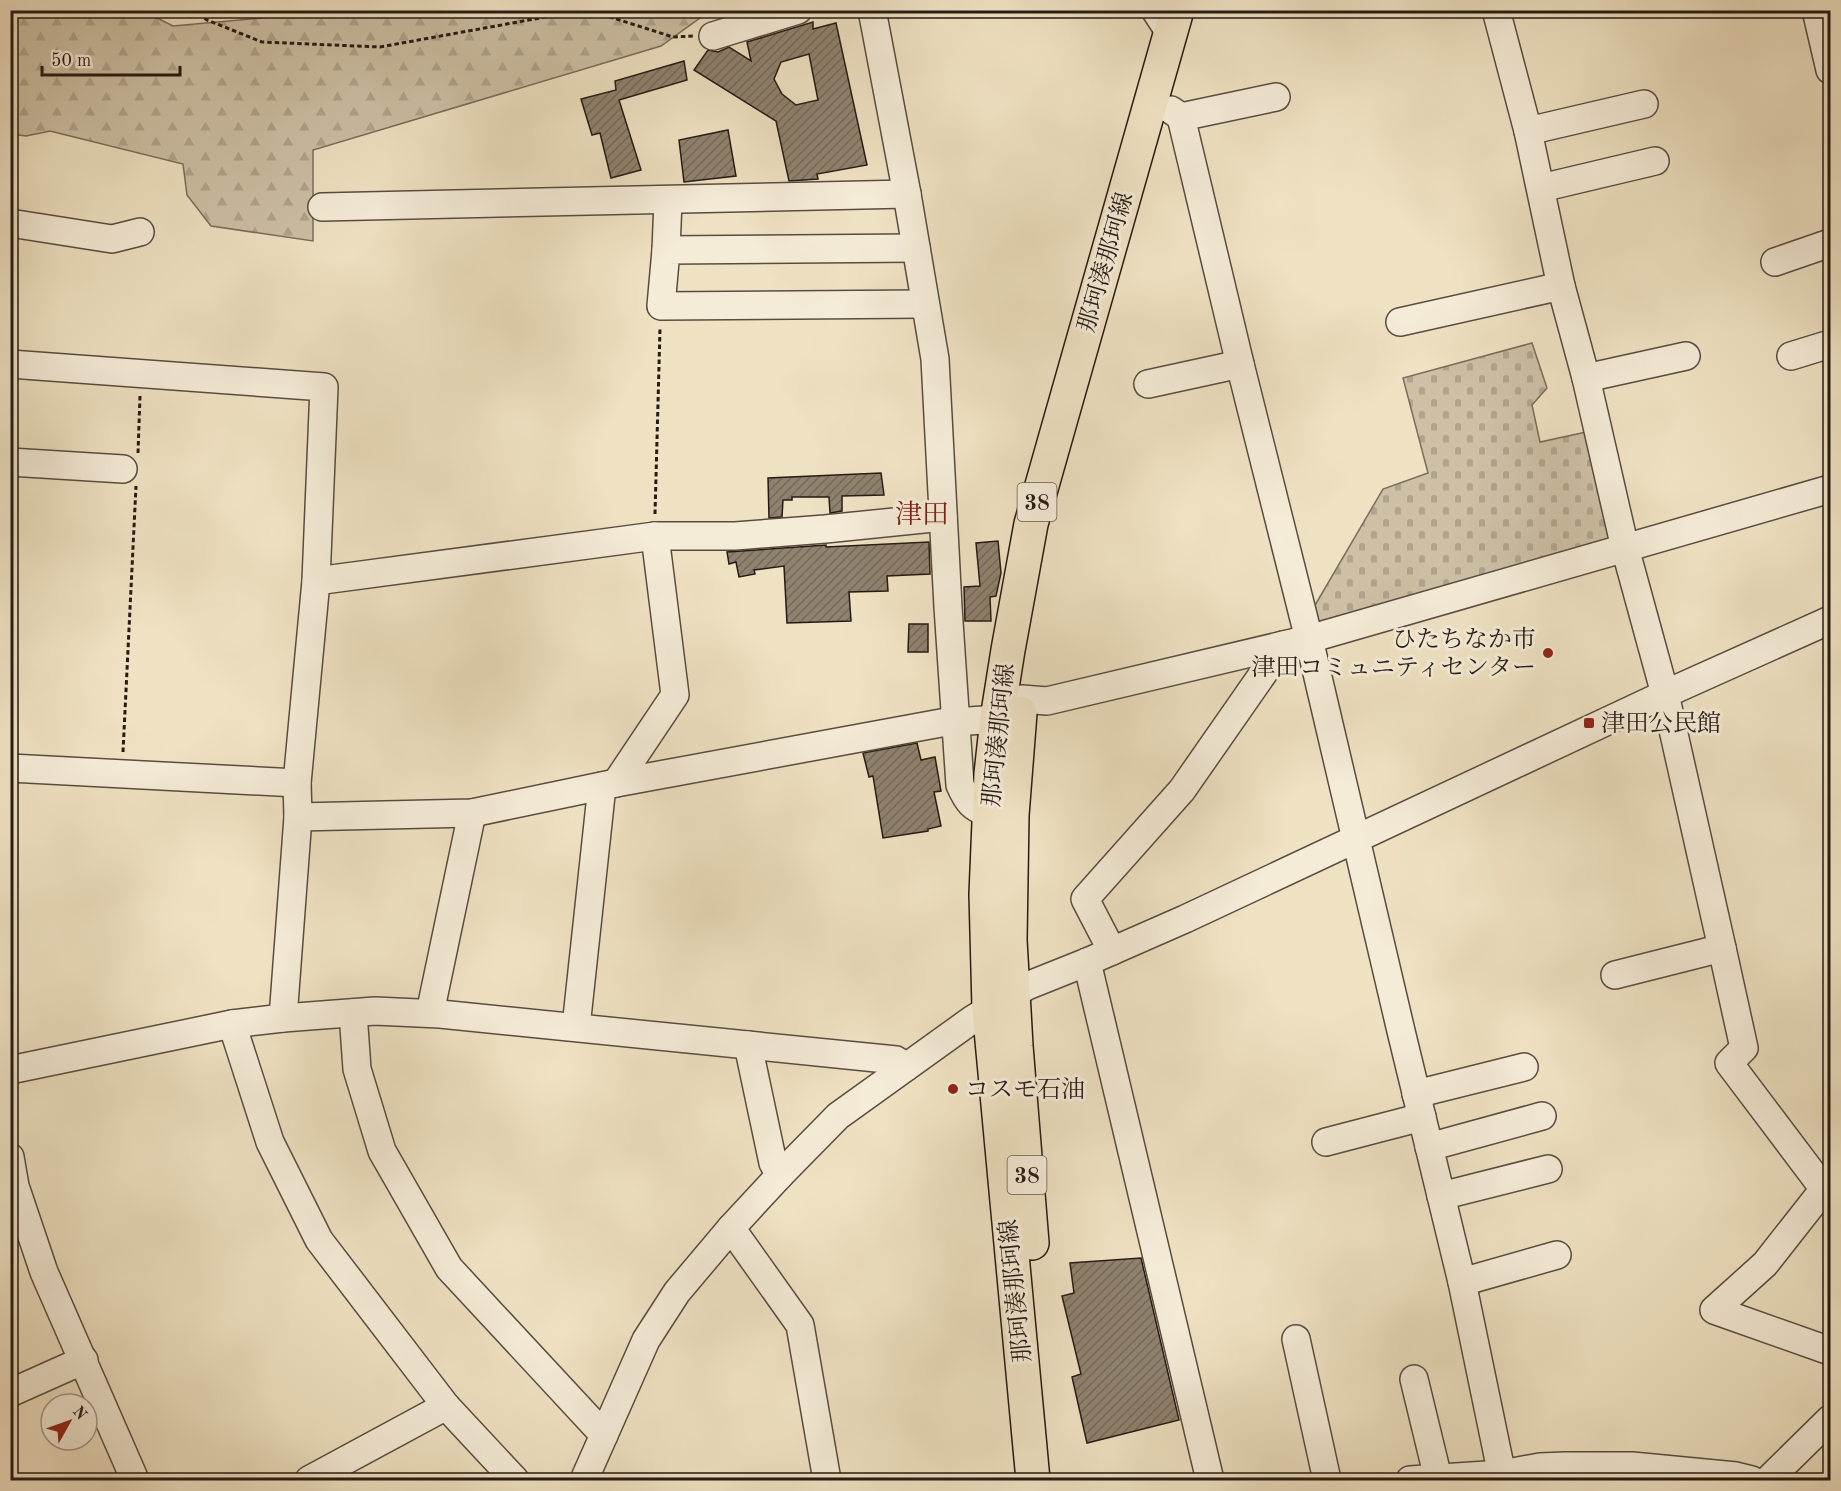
<svg xmlns="http://www.w3.org/2000/svg" width="1841" height="1491" font-family="'Old Standard TT','Noto Serif JP',serif">
<style>
.forest{fill:url(#forest-firs);stroke:#7a6d5d;stroke-width:1.5}
.cemetery{fill:url(#cemetery-stones);stroke:#7a6d5d;stroke-width:1.5}
.building{fill:url(#building-hatch);stroke:#261a15;stroke-width:1.5;fill-rule:evenodd}
.lines{fill:none;stroke-linecap:round;stroke-linejoin:round}
.minor-casing{stroke:#584c40;stroke-width:30}
.major-casing{stroke:#261a15;stroke-width:36}
.path{stroke:#261a15;stroke-width:3;stroke-dasharray:4.5 3;stroke-linecap:butt}
.minor{stroke:#f5ecd8;stroke-width:27}
.major{stroke:#efe2c3;stroke-width:33}
.poi-dot{fill:#8f2418;stroke:#f5ecd8;stroke-width:2}
.labels{text-anchor:middle;stroke-width:6;stroke-linejoin:round;paint-order:stroke}
.shield{fill:#f5ecd8;stroke:#645950;stroke-width:1.5}
.shield-label{font-size:22px;font-weight:bold;fill:#261a15}
.street-label{font-size:24px;fill:#261a15;stroke:#f5ecd8}
.poi-label{font-size:24px;fill:#261a15;stroke:#f5ecd8;text-anchor:start}
.quarter-label{font-size:27px;fill:#7a1f14;stroke:#f5ecd8}
</style>
<defs>
<pattern id="forest-firs" width="22" height="20" patternUnits="userSpaceOnUse" patternTransform="scale(1.5)"><rect width="22" height="20" fill="#cdc0a5"/><path d="M5 1l3.5 6h-7zM16 11l3.5 6h-7z" fill="#b0a48d"/></pattern>
<pattern id="cemetery-stones" width="16" height="16" patternUnits="userSpaceOnUse" patternTransform="scale(1.5)"><rect width="16" height="16" fill="#cdc0a5"/><path d="M2 7V4a2 2 0 0 1 4 0v3zM10 15v-3a2 2 0 0 1 4 0v3z" fill="#b0a48d"/></pattern>
<pattern id="building-hatch" width="6" height="6" patternUnits="userSpaceOnUse" patternTransform="scale(1.5)"><rect width="6" height="6" fill="#8f826f"/><path d="M-1 1l2-2M0 6l6-6M5 7l2-2" fill="none" stroke="#756a5a"/></pattern>
</defs>
<rect width="100%" height="100%" fill="#efe2c3"/>
<filter id="stains"><feTurbulence type="fractalNoise" baseFrequency=".00333" numOctaves="4"/><feColorMatrix values="0 0 0 0 .2 0 0 0 0 .09 0 0 0 0 .02 0 0 0 .5 -.17"/></filter>
<radialGradient id="worn" r=".72"><stop offset=".6" stop-color="#630" stop-opacity="0"/><stop offset="1" stop-color="#630" stop-opacity=".3"/></radialGradient>
<polygon class="forest" points="352,10 704,10 704,15 661,46 313,150 313,241 211,226 187,195 183,164 50,131 26,136 11,134 10,11 143,11 173,26"/>
<polygon class="cemetery" points="1532,343 1547,388 1532,405 1540,442 1591,431 1622,542 1319,630 1314,607 1383,489 1428,473 1403,378"/>
<g class="building">
<path d="M813,22V29L836,23L867,165L817,174L818,179L789,181L776,121L694,70L708,50L718,52L729,47L751,61L747,42ZM809,54L818,100L796,105L782,94L774,79L781,62Z"/>
<polygon points="684,61 687,80 619,100 641,170 611,178 600,133 592,135 581,99 616,90 615,81"/>
<polygon points="728,130 736,176 684,182 679,140"/>
<polygon points="881,473 884,495 842,496 842,511 830,513 829,497 792,497 792,500 783,500 782,517 769,518 768,478"/>
<polygon points="998,541 1001,573 996,596 990,597 991,621 965,621 964,587 980,586 976,543"/>
<polygon points="929,542 930,574 887,576 888,591 849,592 851,621 787,623 784,566 754,570 755,574 739,577 736,562 729,564 727,552 826,545 826,547"/>
<polygon points="909,624 928,624 928,652 908,652"/>
<polygon points="917,743 921,760 935,757 941,791 934,792 941,826 928,829 928,831 883,838 873,776 869,777 863,753"/>
<polygon points="1141,1258 1179,1420 1087,1443 1072,1377 1081,1374 1062,1296 1074,1293 1070,1263"/>
</g>
<g class="lines">
<defs>
<g id="minor">
<path d="M872,10L907,194L935,359L948,607L960,785C968,803 972,807 989,814"/>
<polyline points="1155,10 1170,33"/>
<polyline points="1496,10 1528,131 1561,286 1586,378 1625,548 1665,694 1722,948"/>
<polyline points="1816,10 1830,70"/>
<polyline points="713,36 798,10"/>
<polyline points="1171,110 1181,117 1240,364 1309,639 1401,1031 1462,1282 1503,1480"/>
<polyline points="1181,117 1276,97"/>
<polyline points="1528,131 1644,104"/>
<polyline points="1541,188 1655,161"/>
<polyline points="322,207 907,194"/>
<polyline points="10,223 112,239 140,232"/>
<polyline points="916,248 666,250 661,306 925,304"/>
<polyline points="666,250 668,200"/>
<polyline points="1775,262 1830,243"/>
<polyline points="1400,322 1561,286"/>
<polyline points="1791,356 1830,344"/>
<polyline points="10,364 324,387 316,581 297,783 298,817 283,1018"/>
<polyline points="1586,378 1686,356"/>
<polyline points="1148,384 1240,364"/>
<polyline points="10,462 123,469"/>
<polyline points="316,581 655,536 735,536 825,529 943,517"/>
<polyline points="1022,699 1047,701 1309,639 1830,489"/>
<polyline points="10,768 297,783"/>
<polyline points="616,783 675,695 655,536"/>
<polyline points="298,817 472,813 616,783 941,723 997,719"/>
<polyline points="1112,951 1085,899 1182,790 1283,645"/>
<polyline points="1087,962 1210,1480"/>
<polyline points="1615,975 1722,948 1744,1048 1729,1063 1824,1189 1765,1264 1714,1310 1830,1351"/>
<polyline points="353,1013 357,1069 382,1151 449,1268 604,1435"/>
<polyline points="430,1013 472,813"/>
<polyline points="232,1024 270,1142 319,1240 446,1406"/>
<polyline points="576,1027 602,786"/>
<polyline points="748,1045 773,1163 780,1175"/>
<polyline points="10,1070 232,1024 283,1018 375,1011 440,1014 896,1060 906,1067"/>
<polyline points="1416,1094 1524,1067"/>
<polyline points="1326,1142 1422,1117"/>
<polyline points="1429,1147 1542,1116"/>
<polyline points="10,1157 15,1186 44,1272 135,1480"/>
<polyline points="1441,1196 1548,1169"/>
<polyline points="731,1228 800,1325 827,1480"/>
<polyline points="1462,1282 1557,1255"/>
<polyline points="1296,1339 1327,1480"/>
<polyline points="1414,1379 1438,1478"/>
<polyline points="10,1393 84,1360"/>
<polyline points="309,1480 446,1406 515,1480"/>
<polyline points="584,1480 646,1340 677,1292 731,1228 780,1175 838,1116 973,1019 1027,986 1087,962 1185,919 1665,694 1830,620"/>
<polyline points="1410,1480 1502,1474 1540,1467 1565,1466 1632,1466 1736,1476 1752,1480"/>
<polyline points="1768,1480 1830,1419"/>
</g>
<g id="major">
<polyline points="1020,713 1012,815 1010,940 1016,1046 1032,1243"/>
<polyline points="1033,1480 989,1008 986,894 991,774 997,719 1008,650 1031,524 1177,10"/>
</g>
</defs>
<use href="#minor" class="minor-casing"/>
<use href="#major" class="major-casing"/>
<g class="path">
<polyline points="192,10 207,20 262,42 380,47 562,14 607,16 673,37 693,36"/>
<polyline points="138,453 140,396"/>
<polyline points="655,514 660,329"/>
<polyline points="123,752 136,486"/>
</g>
<use href="#minor" class="minor"/>
<use href="#major" class="major"/>
</g>
<g class="poi-dot">
<circle cx="1548" cy="653" r="6"/>
<rect x="1583" y="717" width="12" height="12" rx="3"/>
<circle cx="953" cy="1089" r="6"/>
</g>
<g class="labels">
<g class="shield">
<rect x="1017.5" y="483" width="39" height="38" rx="4.5"/>
<rect x="1007.5" y="1156" width="39" height="38" rx="4.5"/>
</g>
<g class="shield-label">
<text x="1037" y="510">38</text>
<text x="1027" y="1183">38</text>
</g>
<g class="street-label">
<text transform="translate(1105 262) rotate(-74)" y="8">那珂湊那珂線</text>
<text transform="translate(998 735) rotate(-84)" y="8">那珂湊那珂線</text>
<text transform="translate(1015 1291) rotate(-96)" y="8">那珂湊那珂線</text>
</g>
<g class="poi-label">
<text x="1536" y="647" text-anchor="end">ひたちなか市<tspan x="1536" dy="28">津田コミュニティセンター</tspan></text>
<text x="1601" y="731">津田公民館</text>
<text x="965" y="1097">コスモ石油</text>
</g>
<g class="quarter-label">
<text x="922" y="523">津田</text>
</g>
</g>
<rect width="1841" height="1491" fill="none" stroke="#efe2c3" stroke-width="36"/>
<rect x="12" y="12" width="1817" height="1467" fill="none" stroke="#261a15" stroke-width="3"/>
<rect x="18" y="18" width="1805" height="1455" fill="none" stroke="#261a15" stroke-width="1.5"/>
<g transform="translate(69 1422) rotate(50)"><circle r="28" fill="#f5ecd8" stroke="#a2988a" stroke-width="1.5"/>
<path d="M0-4.5L10 22L0 15L-10 22Z" fill="#8f2418"/>
<text y="-9" font-size="16" font-weight="bold" text-anchor="middle" fill="#261a15">N</text>
</g>
<path d="M42 66v9h138v-9" fill="none" stroke="#261a15" stroke-width="3"/>
<text x="51" y="66" font-size="18" fill="#261a15" stroke="#f5ecd8" stroke-width="4.5" paint-order="stroke">50 m</text>
<rect width="100%" height="100%" filter="url(#stains)"/>
<rect width="100%" height="100%" fill="url(#worn)"/>
</svg>
